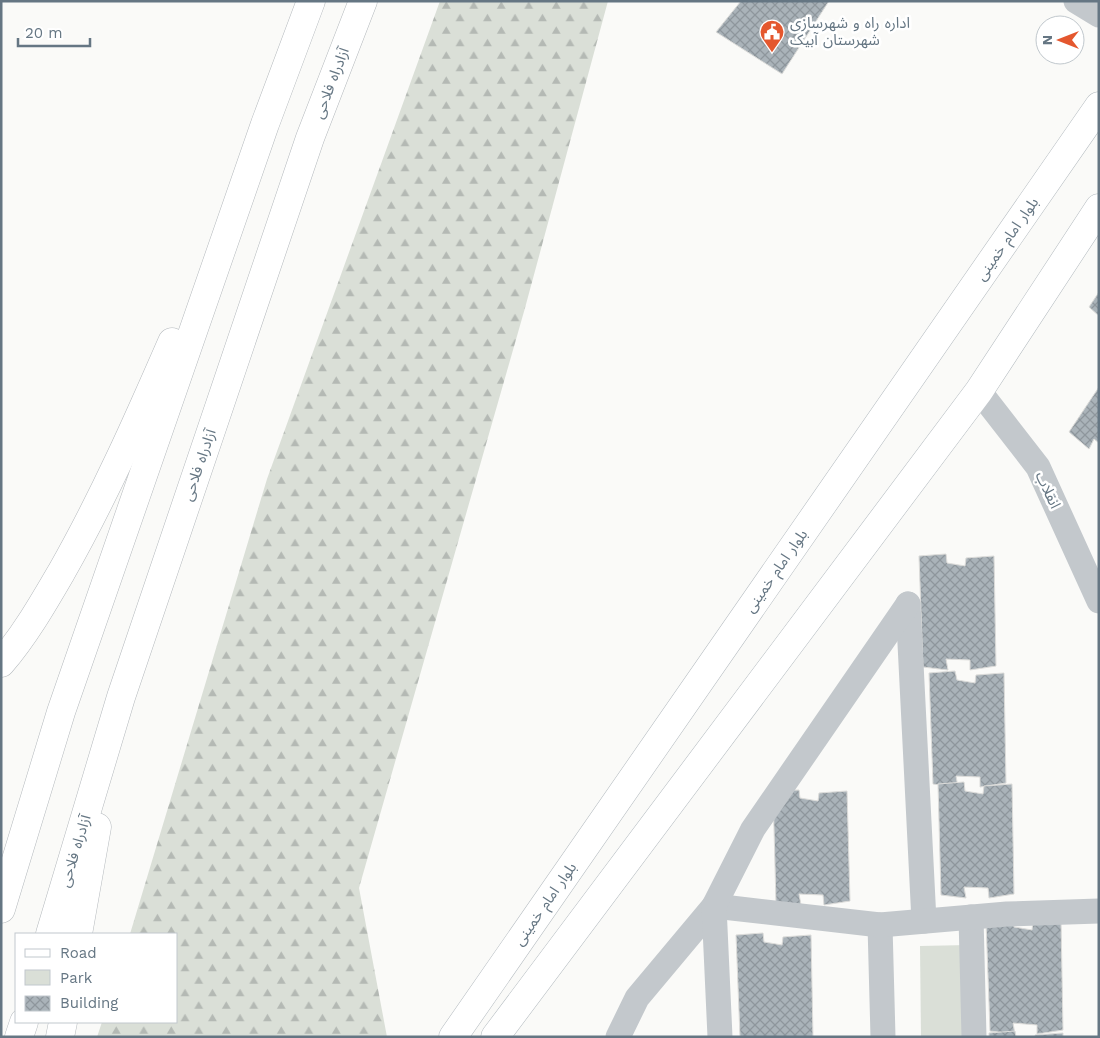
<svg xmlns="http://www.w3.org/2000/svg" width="1100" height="1038" font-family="'Work Sans','Noto Sans Arabic',sans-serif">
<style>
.forest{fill:url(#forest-firs)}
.park{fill:#dadfd7}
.building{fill:url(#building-cross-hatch);stroke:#dcdcda}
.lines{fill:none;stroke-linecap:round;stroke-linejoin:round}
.secondary-casing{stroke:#b3babf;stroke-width:29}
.motorway-casing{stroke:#b4b9bd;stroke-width:29}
.minor{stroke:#c3c8cc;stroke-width:25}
.secondary{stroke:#fff;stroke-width:28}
.motorway{stroke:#fff;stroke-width:28}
.labels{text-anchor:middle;stroke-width:5;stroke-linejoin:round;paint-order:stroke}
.poi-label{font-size:15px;fill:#657683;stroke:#fff;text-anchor:start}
.street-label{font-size:15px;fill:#657683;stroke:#fff}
</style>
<defs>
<pattern id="forest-firs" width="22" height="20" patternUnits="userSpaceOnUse" patternTransform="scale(1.25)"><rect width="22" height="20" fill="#dadfd7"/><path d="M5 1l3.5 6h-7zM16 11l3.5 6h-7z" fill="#b4b9b4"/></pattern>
<pattern id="building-cross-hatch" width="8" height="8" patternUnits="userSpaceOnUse" patternTransform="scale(1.25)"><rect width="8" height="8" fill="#aab3b9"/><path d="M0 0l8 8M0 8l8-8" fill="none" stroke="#8e969c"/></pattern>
</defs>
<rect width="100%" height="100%" fill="#fafaf8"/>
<polygon class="forest" points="440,1 608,1 525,308 359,888 387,1037 97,1037 102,1022 176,1022 176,934 130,934 267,479"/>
<polygon class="park" points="968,945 970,1037 921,1037 920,946"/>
<g class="building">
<polygon points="741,1 829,1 782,74 716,32"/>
<polygon points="1099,292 1099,316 1089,307"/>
<polygon points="1099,387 1099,443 1094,439 1089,449 1069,432"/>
<polygon points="946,554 947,563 965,566 966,558 994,556 996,666 970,670 970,660 946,659 948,670 923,667 919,556"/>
<polygon points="955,671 957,680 975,683 976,675 1004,673 1006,783 980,787 980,777 956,776 958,787 933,784 929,673"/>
<polygon points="964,782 965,791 983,794 984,786 1012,784 1014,894 989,898 988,888 964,887 966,898 941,895 938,784"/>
<polygon points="799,790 800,798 818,801 819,793 847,791 850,901 824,905 823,895 799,894 801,905 776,903 773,791"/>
<polygon points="1013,918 1014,927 1032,930 1033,922 1061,920 1063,1030 1037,1034 1037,1025 1013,1023 1015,1034 990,1031 986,921"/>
<polygon points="763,933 764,942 782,945 783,937 811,935 813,1037 740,1037 736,935"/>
<polygon points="1015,1031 1016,1037 989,1037 989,1033"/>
<polygon points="1063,1033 1063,1037 1035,1037 1035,1035"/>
</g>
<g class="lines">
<defs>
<g id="secondary">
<polyline points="453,1037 1099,106"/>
<polyline points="495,1037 979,391 1099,208"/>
</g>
<g id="motorway">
<path d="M1,663C25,635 44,602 62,571C104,497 138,420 172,342"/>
<polyline points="1,909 61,712 265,124 311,1"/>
<polyline points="50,934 121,697 310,138 363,1"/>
<polyline points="78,934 97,827"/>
<polyline points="19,1037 24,1022"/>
<polyline points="60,1037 63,1022"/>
</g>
</defs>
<use href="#secondary" class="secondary-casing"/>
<use href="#motorway" class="motorway-casing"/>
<g class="minor">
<polyline points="1076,1 1099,15"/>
<polyline points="979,391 1038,467 1099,601"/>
<polyline points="908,604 924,921"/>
<polyline points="971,917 974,1037"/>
<polyline points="880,925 883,1037"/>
<polyline points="618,1037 637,998 714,906 880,925 1007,914 1099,911"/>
<polyline points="720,1037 714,906 753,829 908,604"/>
</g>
<use href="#secondary" class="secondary"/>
<use href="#motorway" class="motorway"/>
</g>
<defs>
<symbol id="civic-pin" viewBox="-11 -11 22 30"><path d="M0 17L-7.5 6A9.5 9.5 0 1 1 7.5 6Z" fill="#e4572e" stroke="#fff"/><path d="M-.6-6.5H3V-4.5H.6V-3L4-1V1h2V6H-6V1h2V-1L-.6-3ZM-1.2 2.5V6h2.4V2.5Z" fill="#fff"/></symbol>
</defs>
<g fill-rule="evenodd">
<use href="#civic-pin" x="758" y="18" width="28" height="38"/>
</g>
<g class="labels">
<g class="poi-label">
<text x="790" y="28">اداره راه و شهرسازی<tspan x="790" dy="17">شهرستان آبیک</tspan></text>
</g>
<g class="street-label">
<text transform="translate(331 83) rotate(-69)" y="5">آزادراه فلاحی</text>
<text transform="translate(1007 239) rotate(-55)" y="5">بلوار امام خمینی</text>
<text transform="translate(199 465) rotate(-71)" y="5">آزادراه فلاحی</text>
<text transform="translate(1048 490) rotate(65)" y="5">انقلاب</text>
<text transform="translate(776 571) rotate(-55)" y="5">بلوار امام خمینی</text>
<text transform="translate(75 851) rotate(-73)" y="5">آزادراه فلاحی</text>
<text transform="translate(545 904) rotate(-55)" y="5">بلوار امام خمینی</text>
</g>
</g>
<rect width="1100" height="1038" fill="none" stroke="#657683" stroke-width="5"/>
<rect x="15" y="933" width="162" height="90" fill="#ffffff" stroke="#c1c8cd"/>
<rect x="25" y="949" width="25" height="8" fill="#ffffff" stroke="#c1c8cd"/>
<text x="60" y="958" font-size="15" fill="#657683">Road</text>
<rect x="25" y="970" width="25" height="15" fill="#dadfd7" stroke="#c1c8cd"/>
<text x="60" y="983" font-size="15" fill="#657683">Park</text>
<rect x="25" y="996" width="25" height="15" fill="url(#building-cross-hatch)" stroke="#c1c8cd"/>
<text x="60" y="1008" font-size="15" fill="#657683">Building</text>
<g transform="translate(1060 40) rotate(270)"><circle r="24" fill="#ffffff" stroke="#c1c8cd"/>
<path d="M0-4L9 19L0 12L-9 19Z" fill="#e4572e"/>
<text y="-8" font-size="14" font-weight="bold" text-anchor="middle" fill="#657683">N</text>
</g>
<path d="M18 38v8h72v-8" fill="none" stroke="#657683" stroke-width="2.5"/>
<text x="25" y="38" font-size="15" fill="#657683" stroke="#ffffff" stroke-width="4" paint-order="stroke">20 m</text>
</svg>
